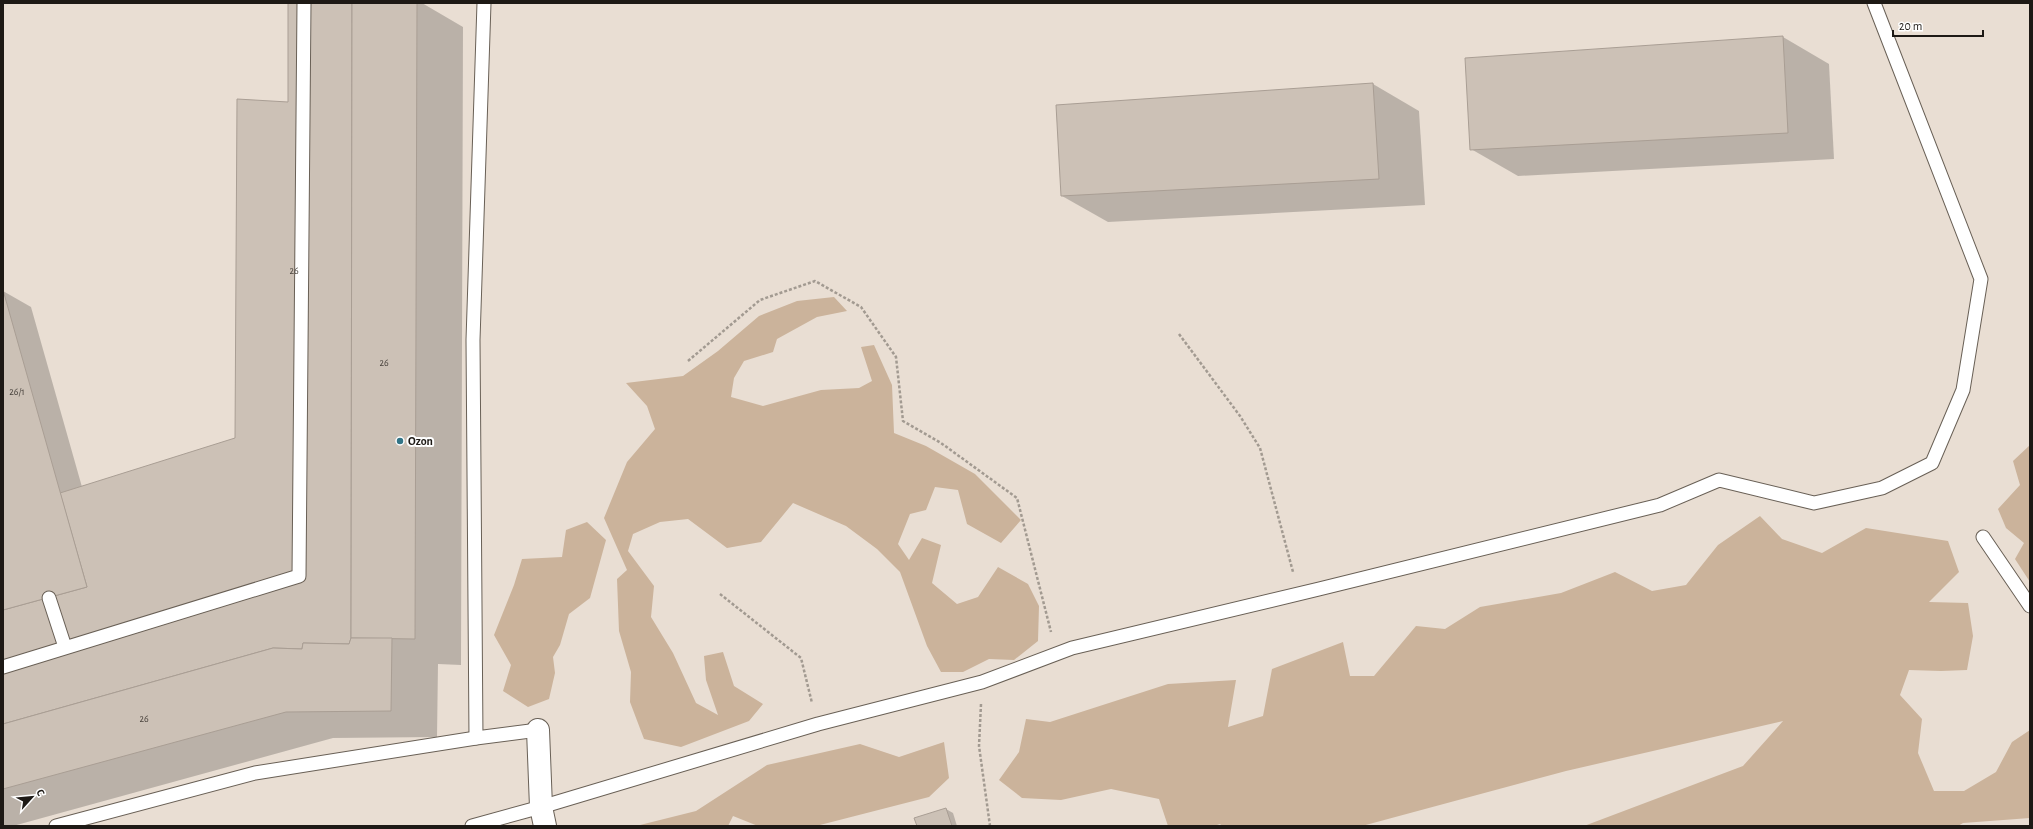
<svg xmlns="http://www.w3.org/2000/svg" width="2033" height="829" font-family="'Alegreya Sans',sans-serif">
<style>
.green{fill:#cbb39b}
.shadow{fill:#0003}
.building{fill:#ccc1b6;stroke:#a99e94}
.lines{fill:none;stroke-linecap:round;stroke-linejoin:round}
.service-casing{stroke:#696056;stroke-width:15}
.minor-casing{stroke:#696056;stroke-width:24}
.path{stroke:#a29a91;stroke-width:2.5;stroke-dasharray:3 2;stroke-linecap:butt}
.service{stroke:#fff;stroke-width:13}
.minor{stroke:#fff;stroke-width:22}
.poi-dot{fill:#327486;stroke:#fff;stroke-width:1.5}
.labels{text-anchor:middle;stroke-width:4;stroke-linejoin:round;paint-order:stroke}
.number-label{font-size:10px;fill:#49433d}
.poi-label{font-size:12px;font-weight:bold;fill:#1d1915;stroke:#fff;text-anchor:start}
</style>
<rect width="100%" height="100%" fill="#e9ded3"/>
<g class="green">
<polygon points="834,297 847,311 817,317 777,339 773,352 744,361 734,378 731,397 763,406 821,390 859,388 872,381 861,347 874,345 892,385 894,433 926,446 975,474 1021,520 1001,543 967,524 958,490 935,487 926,510 910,514 898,544 909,560 922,538 941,545 932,583 957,604 978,597 998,567 1028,584 1039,606 1038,641 1014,660 989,659 963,672 941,672 927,646 900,572 877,549 846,526 793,503 761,542 727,548 688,519 660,522 633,534 628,551 654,586 651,617 673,653 696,703 718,715 706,680 704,656 723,652 734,686 763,704 749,721 681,747 644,739 630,702 631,672 619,631 617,579 627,570 604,518 627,462 655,429 647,406 626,383 683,376 718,351 759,316 797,301"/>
<polygon points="2030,445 2030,582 2015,559 2024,543 2006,528 1998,509 2020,485 2013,461"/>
<polygon points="1760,516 1782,539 1822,553 1866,528 1948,541 1959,572 1929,602 1968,603 1973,636 1967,670 1941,671 1909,670 1900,695 1922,719 1918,753 1934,791 1964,791 1996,772 2012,742 2030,730 2030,818 1963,823 1958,826 1584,826 1743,766 1783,721 1566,771 1362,826 1222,826 1220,824 1214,826 1168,826 1159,799 1111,789 1061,800 1022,798 999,780 1019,752 1026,719 1050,722 1168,684 1236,680 1228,727 1263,716 1272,669 1343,642 1350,676 1374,676 1416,626 1445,629 1480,607 1561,593 1615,572 1652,591 1686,585 1718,545"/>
<polygon points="587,522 606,540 590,598 569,614 560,645 553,657 555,673 549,699 528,707 503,691 511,665 494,635 514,585 522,559 562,557 566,530"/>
<polygon points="944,742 949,778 929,797 816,826 758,826 733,816 728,826 636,826 696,811 767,765 860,744 899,757"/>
</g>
<g class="shadow">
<polygon points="289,3 422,3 463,27 461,665 438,664 437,737 333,738 13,826 3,826 3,291 31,307 82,487 236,439 289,103"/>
<polygon points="1783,37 1829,64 1834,159 1518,176 1471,149"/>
<polygon points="1373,84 1419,111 1425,205 1108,222 1062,196"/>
<polygon points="946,809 953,813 957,826 918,826"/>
</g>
<g class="building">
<polygon points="288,3 352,3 351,638 349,644 303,643 302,649 273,648 3,724 3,610 87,587 60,493 235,438 237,99 288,102"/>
<polygon points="352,3 417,3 415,639 351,638"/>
<polygon points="1783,36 1788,133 1470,150 1465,58"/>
<polygon points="1373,83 1379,179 1061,196 1056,105"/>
<polygon points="3,290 87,587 3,610"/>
<polygon points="351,638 392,638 391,711 286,712 3,789 3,724 273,648 302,649 303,643 349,644"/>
<polygon points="946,808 952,826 917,826 914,818"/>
</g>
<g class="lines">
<defs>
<g id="service">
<polyline points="1983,537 2030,606"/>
<polyline points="49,598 65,647"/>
<polyline points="3,667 299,576 304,3"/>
<polyline points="476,738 473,340 484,3"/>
<polyline points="56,826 255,773 476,738 538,730"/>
<polyline points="472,826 541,807 818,724 982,682 1072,648 1319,589 1660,505 1719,480 1814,503 1882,488 1932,463 1963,390 1981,279 1874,3"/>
</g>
<polyline id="minor" points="538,730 541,807 545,826"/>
</defs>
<use href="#service" class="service-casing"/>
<use href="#minor" class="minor-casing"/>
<g class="path">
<polyline points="1179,334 1240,416 1260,448 1293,572"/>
<polyline points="688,361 760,300 815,281 861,307 896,357 903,421 941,443 1017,498 1051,632"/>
<polyline points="720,594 801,658 812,703"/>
<polyline points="981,704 979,746 990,826"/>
</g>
<use href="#service" class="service"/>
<use href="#minor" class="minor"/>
</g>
<circle class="poi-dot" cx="400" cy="441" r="4"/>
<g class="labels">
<g class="number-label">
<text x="294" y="274">26</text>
<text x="384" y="366">26</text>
<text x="17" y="395">26/1</text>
<text x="144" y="722">26</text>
</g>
<g class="poi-label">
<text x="408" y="445">Ozon</text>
</g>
</g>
<rect width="2033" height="829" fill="none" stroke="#1d1915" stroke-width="8"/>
<g transform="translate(32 797) rotate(63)" stroke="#ffffff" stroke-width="3" paint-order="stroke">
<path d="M0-3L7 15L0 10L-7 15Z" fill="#1d1915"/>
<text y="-6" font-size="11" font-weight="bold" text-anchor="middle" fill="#1d1915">С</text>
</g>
<path d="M1893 30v6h90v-6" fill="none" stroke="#1d1915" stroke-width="2"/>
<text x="1899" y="30" font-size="12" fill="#1d1915" stroke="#ffffff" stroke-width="3" paint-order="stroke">20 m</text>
</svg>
